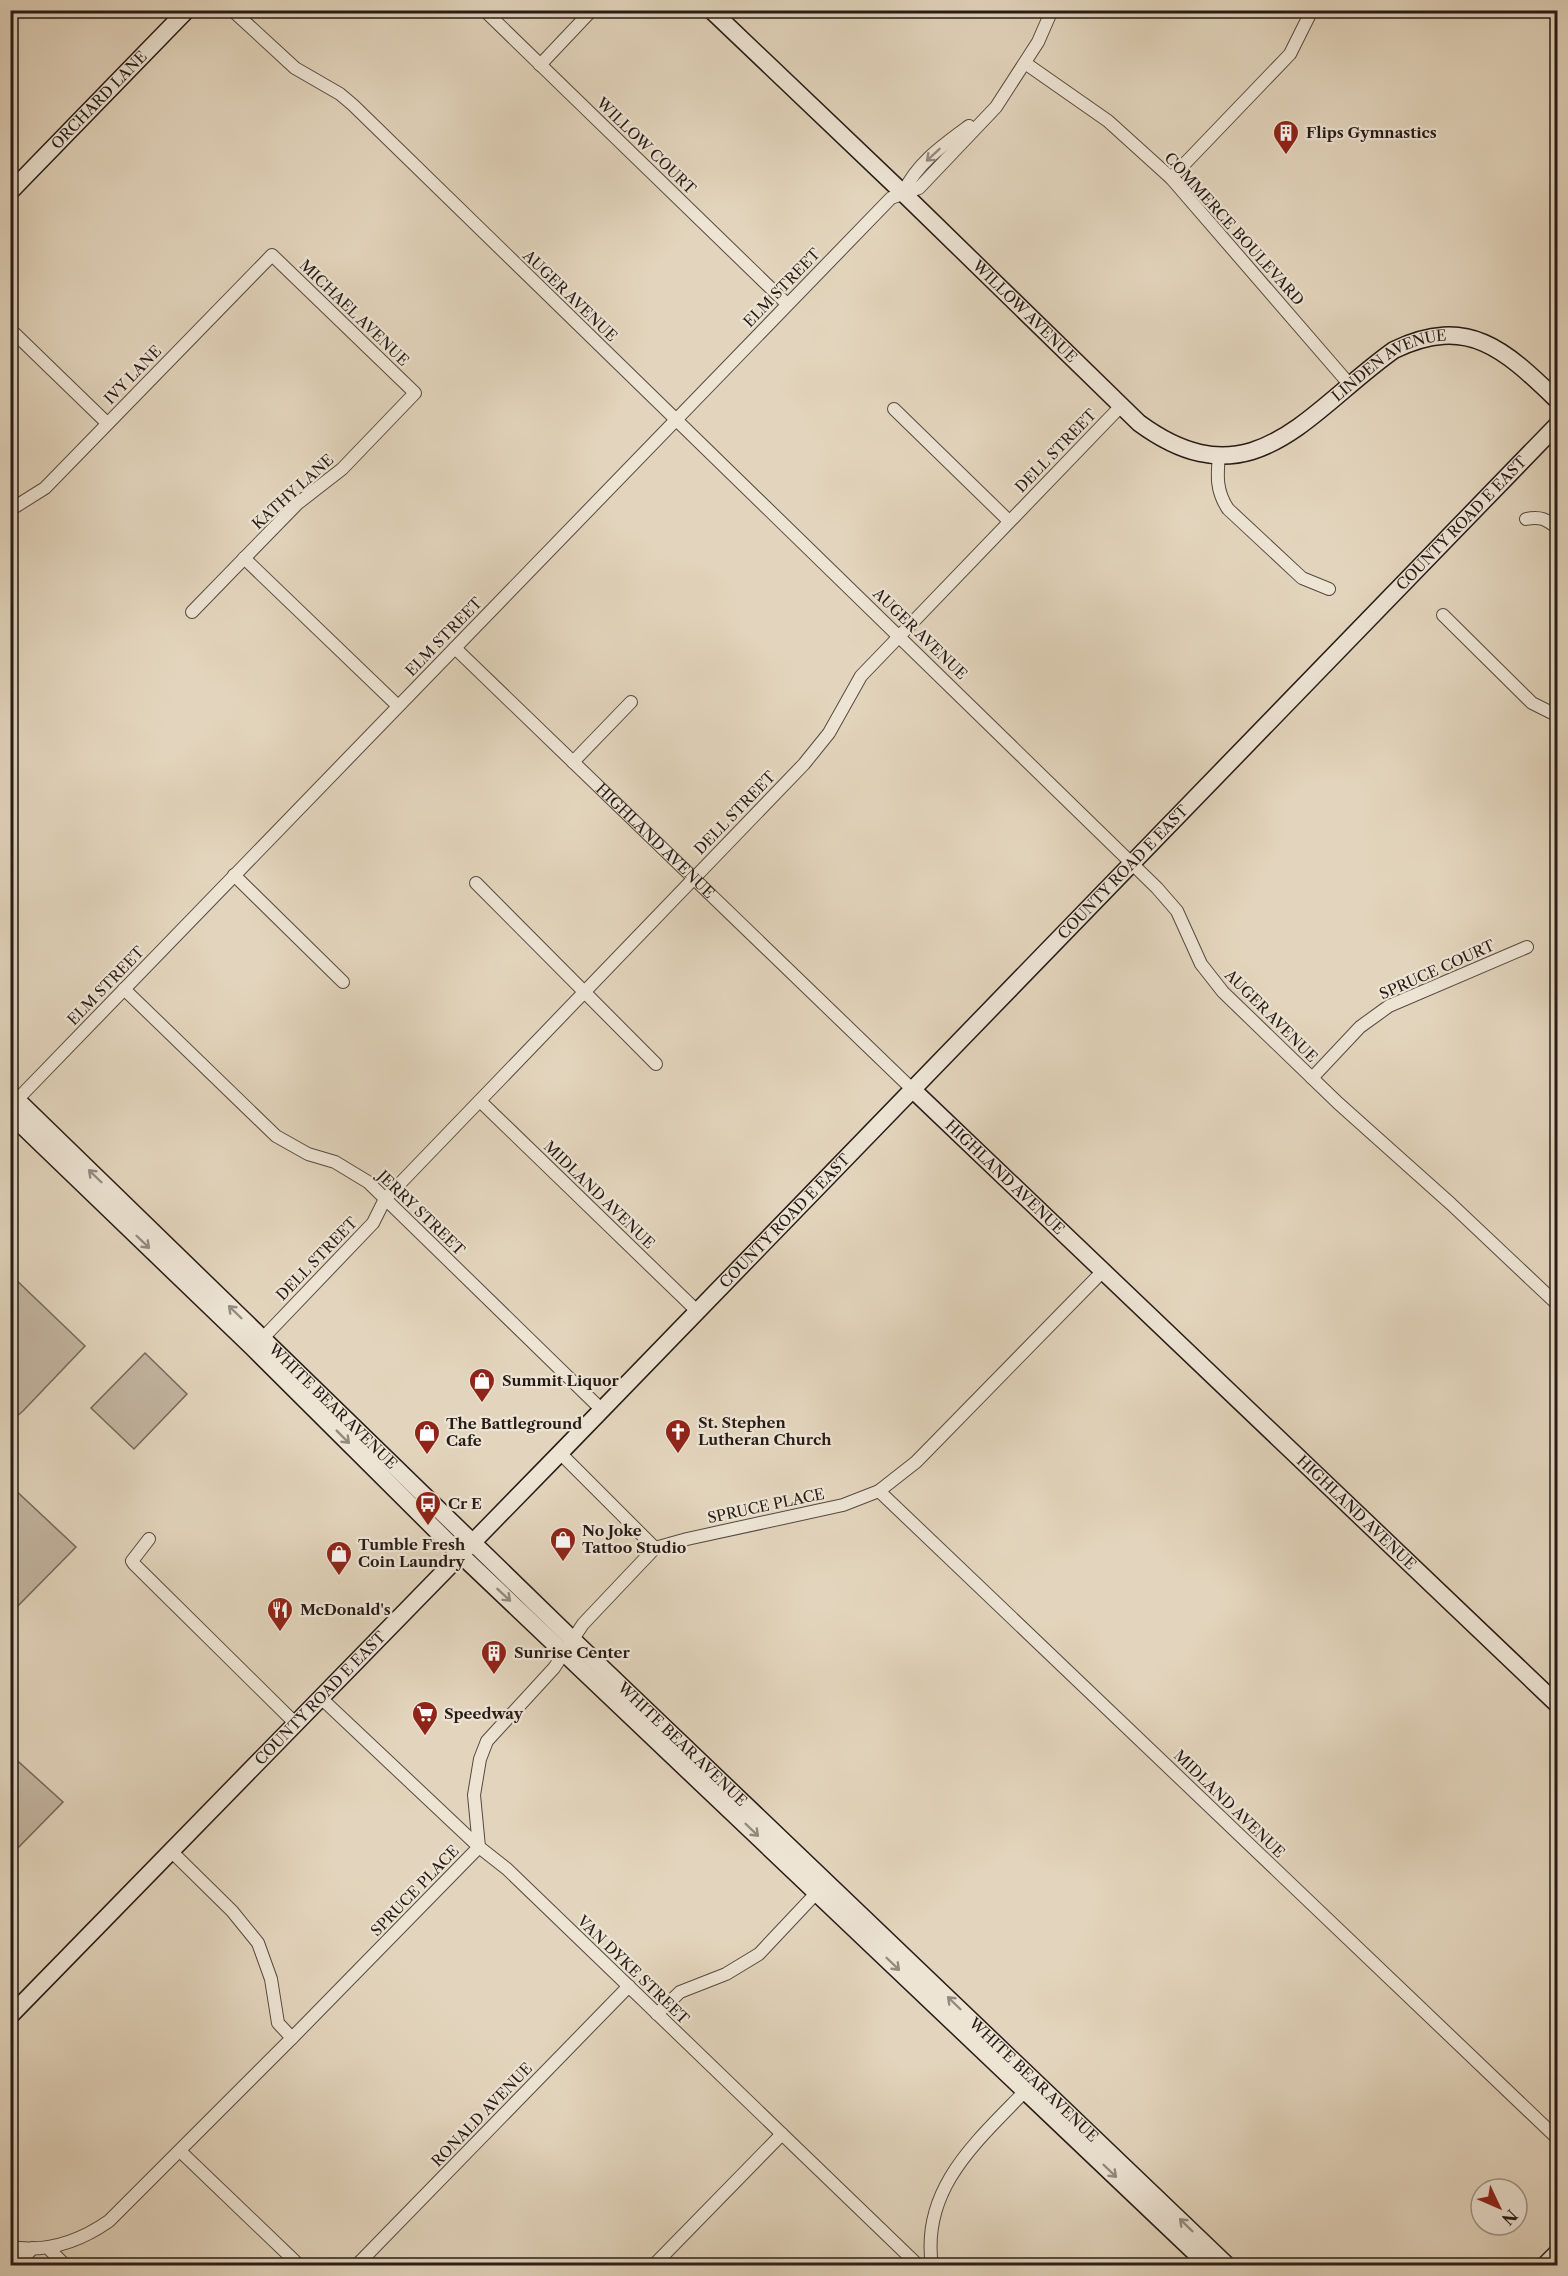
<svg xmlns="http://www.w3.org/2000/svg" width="1568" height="2276" font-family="'Libre Caslon Text',serif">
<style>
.pitch{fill:#c3b5a1;stroke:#75685c;stroke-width:1.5}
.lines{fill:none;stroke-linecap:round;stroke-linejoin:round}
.street-casing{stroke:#564a40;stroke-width:14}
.secondary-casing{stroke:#271b17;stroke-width:19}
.street{stroke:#ede4d4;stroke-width:12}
.secondary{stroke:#ede4d4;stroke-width:16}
.oneway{stroke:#948a7f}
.labels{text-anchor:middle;stroke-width:4.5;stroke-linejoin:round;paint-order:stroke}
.street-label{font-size:15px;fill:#271b17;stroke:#ede4d4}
.poi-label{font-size:15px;font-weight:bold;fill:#271b17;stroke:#ede4d4;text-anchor:start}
</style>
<rect width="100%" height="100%" fill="#e3d5bd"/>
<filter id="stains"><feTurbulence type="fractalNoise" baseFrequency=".00333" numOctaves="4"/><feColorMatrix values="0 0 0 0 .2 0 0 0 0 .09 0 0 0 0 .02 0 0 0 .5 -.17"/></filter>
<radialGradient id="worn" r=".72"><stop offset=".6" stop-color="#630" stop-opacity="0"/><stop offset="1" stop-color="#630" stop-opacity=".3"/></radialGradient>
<g class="pitch">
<polygon points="11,1275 85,1346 23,1411 11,1421"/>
<polygon points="145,1353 187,1394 134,1449 91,1408"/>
<polygon points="11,1486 76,1547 11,1613 10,1613"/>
<polygon points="10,1754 63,1802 11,1855 10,1855"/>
</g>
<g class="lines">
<defs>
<g id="street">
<polyline points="232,10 295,68 340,94 353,105 1157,888 1177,911 1201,964 1223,992 1338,1103 1451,1204 1558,1305"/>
<polyline points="484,10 787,304"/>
<polyline points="1025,63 1108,121 1171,178 1350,385"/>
<polyline points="540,65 592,10"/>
<polyline points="1171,178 1290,54 1312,10"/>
<path d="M903,193C917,163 943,145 969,126"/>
<polyline points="10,329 107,423"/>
<polyline points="894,409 1009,521"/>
<path d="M1219,455C1217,476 1216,491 1228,509L1302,578L1329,589"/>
<polyline points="10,510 45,488 272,255 415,393 342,469 297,504 192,612"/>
<path d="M1526,519C1540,516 1547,519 1558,529"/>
<polyline points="244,558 398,706"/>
<polyline points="1443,615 1532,703 1558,716"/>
<path id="s1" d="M455,648L912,1089"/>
<polyline points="573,762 631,702"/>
<polyline points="234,875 343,982"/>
<polyline points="476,883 656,1064"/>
<polyline points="124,989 276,1136 308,1154 335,1162 368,1182 602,1410"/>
<polyline points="1312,1078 1360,1027 1389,1006 1527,947"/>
<polyline points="480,1101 697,1311"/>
<polyline points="11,1106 891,198 919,188 996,107 1038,42 1052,10"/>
<polyline points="262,1339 373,1223 385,1199 804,764 829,733 861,676 1121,406"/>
<polyline points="560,1453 655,1548"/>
<polyline points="879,1491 1558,2139"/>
<polyline points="149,1539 132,1561 134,1564 296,1724"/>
<polyline points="322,1699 479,1847 507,1869 919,2266"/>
<polyline points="171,1851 232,1911 258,1943 271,1979 278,2023 292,2038"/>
<polyline points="657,2014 680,1992 726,1974 759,1954 822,1887"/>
<polyline points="180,2151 300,2266"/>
<path d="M10,2247C47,2253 79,2242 109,2221L292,2038L479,1847L474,1795L480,1759L487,1741L554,1668L583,1624L655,1548L687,1539L843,1505L879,1491L916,1462L1102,1272"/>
<polyline points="48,2248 66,2266"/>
<polyline points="16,2266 33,2248"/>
<polyline points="356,2266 629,1986"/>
<polyline points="653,2266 782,2134"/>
<path d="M932,2266C920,2186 981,2138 1030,2086"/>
</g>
<g id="secondary">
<path id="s2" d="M711,10L903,193L1139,423C1252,506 1308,411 1394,350C1469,314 1506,351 1558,401"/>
<path id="s3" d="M10,192L187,10"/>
<path id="s4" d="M912,1089L1558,1705"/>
<path id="s5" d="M10,1093L572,1639L1228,2266"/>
<polyline points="10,1114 253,1348 461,1555 1209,2266"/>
<path id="s6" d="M10,2016L559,1454L1558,424"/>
<polyline points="1544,2266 1558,2252"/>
</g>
</defs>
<use href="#street" class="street-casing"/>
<use href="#secondary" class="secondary-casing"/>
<use href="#street" class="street"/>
<use href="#secondary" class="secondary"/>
</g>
<defs><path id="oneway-shaft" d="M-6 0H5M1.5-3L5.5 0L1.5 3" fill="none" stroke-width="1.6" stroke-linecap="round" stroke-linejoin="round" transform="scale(1.5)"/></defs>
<g class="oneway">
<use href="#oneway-shaft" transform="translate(933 155) rotate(137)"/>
<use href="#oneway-shaft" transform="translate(95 1176) rotate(-136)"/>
<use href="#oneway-shaft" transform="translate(143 1242) rotate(44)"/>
<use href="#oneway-shaft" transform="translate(235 1312) rotate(-136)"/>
<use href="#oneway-shaft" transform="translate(343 1437) rotate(45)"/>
<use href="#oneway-shaft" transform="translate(504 1595) rotate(43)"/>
<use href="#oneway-shaft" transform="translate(752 1830) rotate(44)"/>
<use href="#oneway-shaft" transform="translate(893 1964) rotate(44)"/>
<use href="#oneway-shaft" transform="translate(954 2003) rotate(-136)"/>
<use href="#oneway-shaft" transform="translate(1110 2171) rotate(44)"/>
<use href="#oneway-shaft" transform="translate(1186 2225) rotate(-136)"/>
</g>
<defs>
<symbol id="building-pin" viewBox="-11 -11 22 30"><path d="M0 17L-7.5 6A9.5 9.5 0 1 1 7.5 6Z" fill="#8f2418" stroke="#ede4d4"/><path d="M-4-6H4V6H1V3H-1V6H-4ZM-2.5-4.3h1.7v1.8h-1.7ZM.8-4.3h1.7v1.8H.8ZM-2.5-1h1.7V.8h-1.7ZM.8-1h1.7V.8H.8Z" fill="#fff"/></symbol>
<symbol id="shop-pin" viewBox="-11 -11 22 30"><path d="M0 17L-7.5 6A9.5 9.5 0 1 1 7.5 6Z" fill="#8f2418" stroke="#ede4d4"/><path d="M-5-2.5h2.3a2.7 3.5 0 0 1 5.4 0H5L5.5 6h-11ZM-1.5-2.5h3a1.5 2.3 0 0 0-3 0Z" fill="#fff"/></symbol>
<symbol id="church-pin" viewBox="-11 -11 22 30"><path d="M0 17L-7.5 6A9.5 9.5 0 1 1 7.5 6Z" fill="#8f2418" stroke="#ede4d4"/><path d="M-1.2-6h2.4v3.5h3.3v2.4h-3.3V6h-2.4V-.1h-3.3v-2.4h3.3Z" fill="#fff"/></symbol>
<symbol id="bus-pin" viewBox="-11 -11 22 30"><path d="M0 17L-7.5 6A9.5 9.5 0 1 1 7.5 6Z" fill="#8f2418" stroke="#ede4d4"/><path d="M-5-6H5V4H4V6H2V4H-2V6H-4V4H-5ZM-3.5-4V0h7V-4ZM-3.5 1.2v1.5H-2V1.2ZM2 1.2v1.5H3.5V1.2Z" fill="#fff"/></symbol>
<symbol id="restaurant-pin" viewBox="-11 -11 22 30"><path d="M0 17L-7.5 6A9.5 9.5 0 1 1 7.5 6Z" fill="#8f2418" stroke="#ede4d4"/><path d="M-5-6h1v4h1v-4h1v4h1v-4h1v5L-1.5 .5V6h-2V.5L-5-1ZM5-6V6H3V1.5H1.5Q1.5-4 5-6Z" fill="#fff"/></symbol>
<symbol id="supermarket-pin" viewBox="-11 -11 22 30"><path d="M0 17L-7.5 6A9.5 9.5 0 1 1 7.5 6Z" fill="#8f2418" stroke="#ede4d4"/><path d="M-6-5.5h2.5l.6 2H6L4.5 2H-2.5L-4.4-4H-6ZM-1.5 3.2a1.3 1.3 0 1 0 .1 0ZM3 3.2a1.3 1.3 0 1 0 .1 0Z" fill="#fff"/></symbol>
</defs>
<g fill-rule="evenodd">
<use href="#building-pin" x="1271" y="118" width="30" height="40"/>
<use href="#shop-pin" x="467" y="1366" width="30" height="40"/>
<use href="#church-pin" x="663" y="1417" width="30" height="40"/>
<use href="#shop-pin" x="412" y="1418" width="30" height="40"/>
<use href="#bus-pin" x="413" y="1489" width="30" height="40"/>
<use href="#shop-pin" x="548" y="1525" width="30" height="40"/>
<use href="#shop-pin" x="324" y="1539" width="30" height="40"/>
<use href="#restaurant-pin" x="265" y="1595" width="30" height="40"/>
<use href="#building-pin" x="479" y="1638" width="30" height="40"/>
<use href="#supermarket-pin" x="410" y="1699" width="30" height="40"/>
</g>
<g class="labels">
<g class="street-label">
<text dy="5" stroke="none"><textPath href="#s3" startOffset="128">ORCHARD LANE</textPath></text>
<text transform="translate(646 146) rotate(44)" y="5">WILLOW COURT</text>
<text transform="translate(1234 229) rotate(48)" y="5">COMMERCE BOULEVARD</text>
<text transform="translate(782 288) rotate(-46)" y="5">ELM STREET</text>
<text transform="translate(570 296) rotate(44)" y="5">AUGER AVENUE</text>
<text dy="5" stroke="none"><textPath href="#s2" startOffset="435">WILLOW AVENUE</textPath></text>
<text transform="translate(354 313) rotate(44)" y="5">MICHAEL AVENUE</text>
<text dy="5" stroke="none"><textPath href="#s2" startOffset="880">LINDEN AVENUE</textPath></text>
<text transform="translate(133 375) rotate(-46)" y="5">IVY LANE</text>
<text transform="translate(1056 451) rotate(-46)" y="5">DELL STREET</text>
<text transform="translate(293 492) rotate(-42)" y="5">KATHY LANE</text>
<text dy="5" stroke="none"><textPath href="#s6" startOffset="2082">COUNTY ROAD E EAST</textPath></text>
<text transform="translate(920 634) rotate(44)" y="5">AUGER AVENUE</text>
<text transform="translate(444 637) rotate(-46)" y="5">ELM STREET</text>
<text transform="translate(735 813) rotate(-46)" y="5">DELL STREET</text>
<text dy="5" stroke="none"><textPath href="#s1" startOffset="278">HIGHLAND AVENUE</textPath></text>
<text dy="5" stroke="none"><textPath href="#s6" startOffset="1596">COUNTY ROAD E EAST</textPath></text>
<text transform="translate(1437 970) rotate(-24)" y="5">SPRUCE COURT</text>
<text transform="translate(106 986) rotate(-46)" y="5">ELM STREET</text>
<text transform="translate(1271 1016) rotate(45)" y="5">AUGER AVENUE</text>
<text dy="5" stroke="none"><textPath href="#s4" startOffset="128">HIGHLAND AVENUE</textPath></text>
<text transform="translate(599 1195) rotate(44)" y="5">MIDLAND AVENUE</text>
<text transform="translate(421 1213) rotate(44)" y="5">JERRY STREET</text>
<text dy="5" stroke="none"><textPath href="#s6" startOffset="1110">COUNTY ROAD E EAST</textPath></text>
<text transform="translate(317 1259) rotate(-46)" y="5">DELL STREET</text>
<text dy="5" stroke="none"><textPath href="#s5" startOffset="450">WHITE BEAR AVENUE</textPath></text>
<text transform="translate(766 1506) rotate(-12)" y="5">SPRUCE PLACE</text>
<text dy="5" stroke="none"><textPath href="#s4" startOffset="614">HIGHLAND AVENUE</textPath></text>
<text dy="5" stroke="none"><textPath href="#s6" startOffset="444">COUNTY ROAD E EAST</textPath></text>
<text dy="5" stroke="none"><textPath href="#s5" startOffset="936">WHITE BEAR AVENUE</textPath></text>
<text transform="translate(1229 1804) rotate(44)" y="5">MIDLAND AVENUE</text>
<text transform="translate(415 1891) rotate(-46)" y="5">SPRUCE PLACE</text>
<text transform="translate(633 1970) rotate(44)" y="5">VAN DYKE STREET</text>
<text dy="5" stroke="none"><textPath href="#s5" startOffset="1422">WHITE BEAR AVENUE</textPath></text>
<text transform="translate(482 2115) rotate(-46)" y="5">RONALD AVENUE</text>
</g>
<g class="poi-label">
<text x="1306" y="138">Flips Gymnastics</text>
<text x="502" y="1386">Summit Liquor</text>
<text x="698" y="1428">St. Stephen<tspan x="698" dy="17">Lutheran Church</tspan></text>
<text x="446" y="1429">The Battleground<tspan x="446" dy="17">Cafe</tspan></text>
<text x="448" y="1509">Cr E</text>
<text x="582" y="1536">No Joke<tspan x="582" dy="17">Tattoo Studio</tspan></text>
<text x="358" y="1550">Tumble Fresh<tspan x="358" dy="17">Coin Laundry</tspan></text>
<text x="300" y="1615">McDonald's</text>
<text x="514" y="1658">Sunrise Center</text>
<text x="444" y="1719">Speedway</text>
</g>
</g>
<rect width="1568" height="2276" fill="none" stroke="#e3d5bd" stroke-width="36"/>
<rect x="12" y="12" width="1544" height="2252" fill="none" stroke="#271b17" stroke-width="3"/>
<rect x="18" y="18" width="1532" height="2240" fill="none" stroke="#271b17" stroke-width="1.5"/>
<g transform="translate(1499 2207) rotate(134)"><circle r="28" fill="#ede4d4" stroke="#9e9488" stroke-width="1.5"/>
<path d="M0-4.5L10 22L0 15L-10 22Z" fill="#8f2418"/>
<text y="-9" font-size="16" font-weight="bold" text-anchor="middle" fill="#271b17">N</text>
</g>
<rect width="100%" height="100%" filter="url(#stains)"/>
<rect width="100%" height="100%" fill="url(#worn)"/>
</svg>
